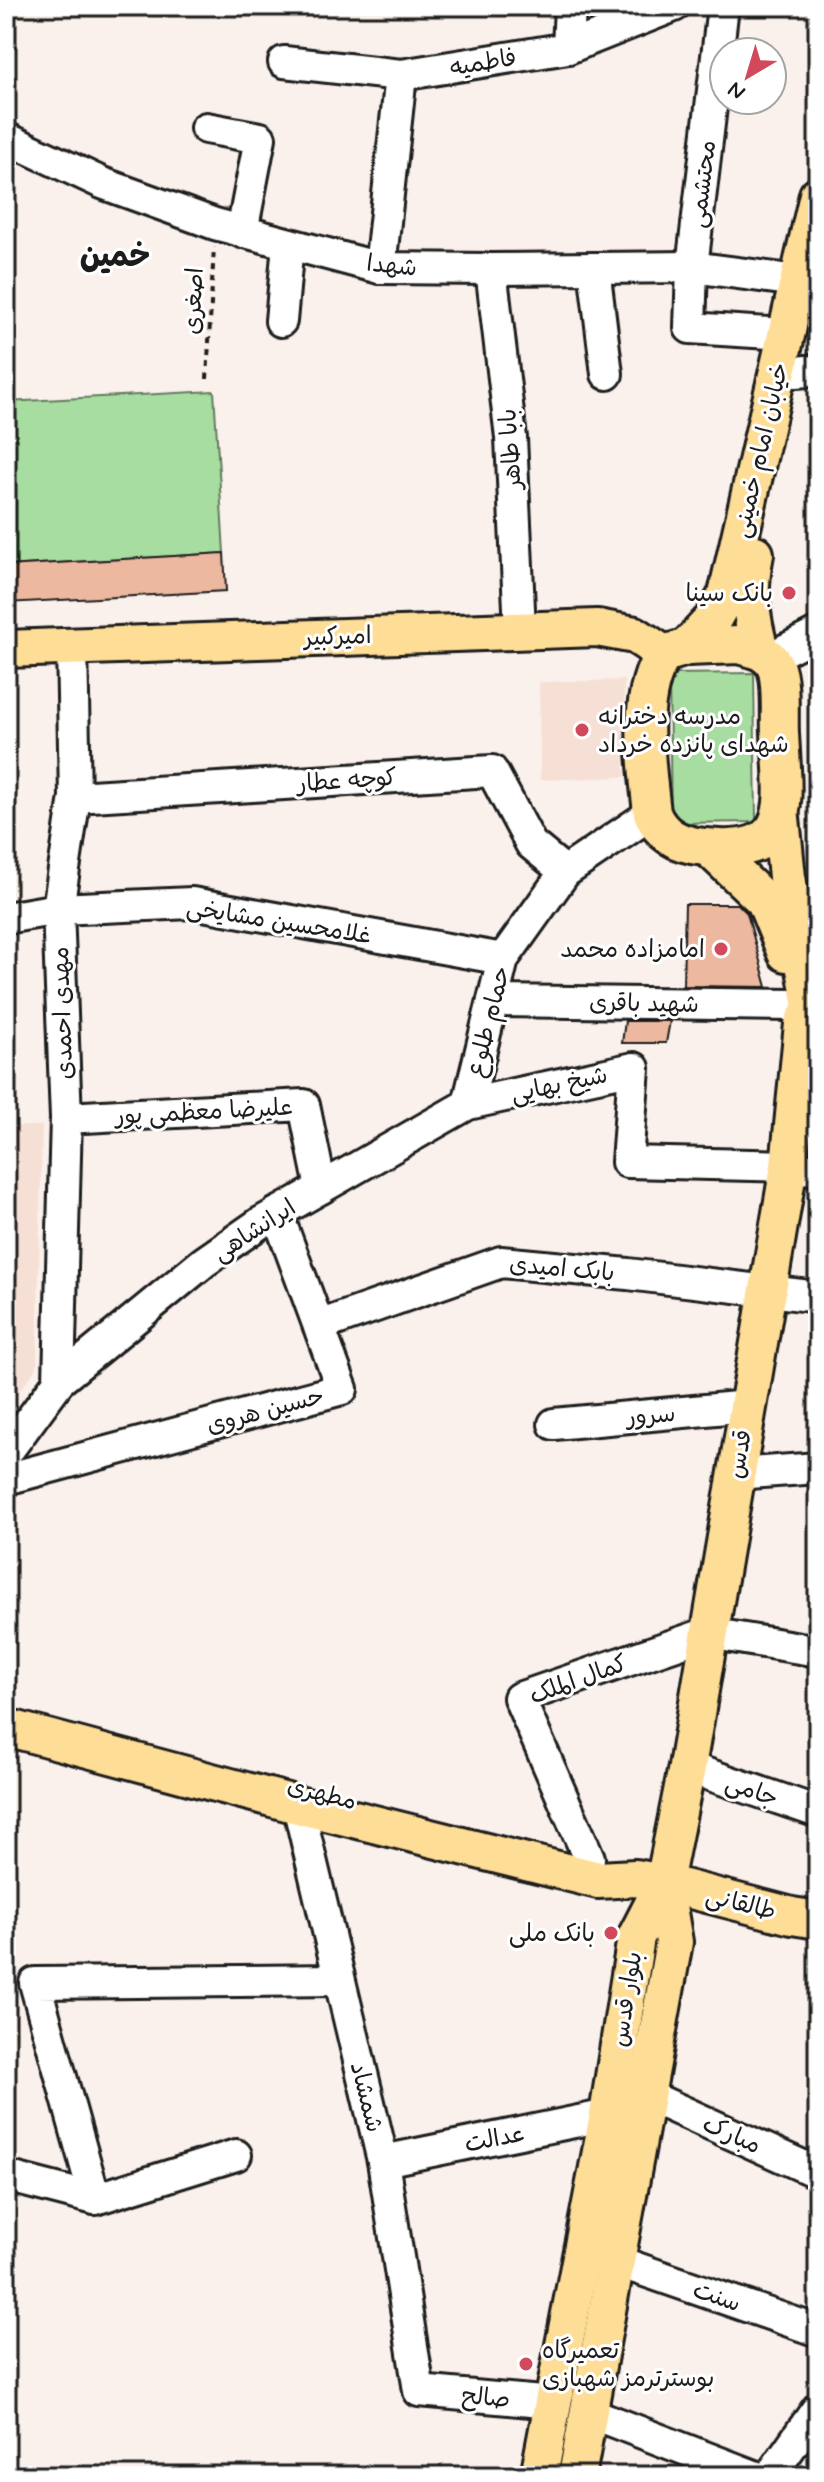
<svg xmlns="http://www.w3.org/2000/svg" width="824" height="2482" font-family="Mynerve,'Playpen Sans Arabic',sans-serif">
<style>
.built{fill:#f6e0d5}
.green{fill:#a8dda1;stroke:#627c5e;stroke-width:2}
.building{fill:#ecb89f;stroke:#1c1c1c;stroke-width:2}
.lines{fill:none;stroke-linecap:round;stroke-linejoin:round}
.minor-casing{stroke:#1c1c1c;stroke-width:36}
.major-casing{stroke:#1c1c1c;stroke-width:42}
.path{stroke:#1c1c1c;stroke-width:4;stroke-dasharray:6 6;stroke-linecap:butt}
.minor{stroke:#fff;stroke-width:30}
.major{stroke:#fedd96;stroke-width:36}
.poi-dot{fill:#d1495b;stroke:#fff;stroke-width:3}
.labels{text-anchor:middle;stroke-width:6;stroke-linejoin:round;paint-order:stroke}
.street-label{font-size:24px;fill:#1c1c1c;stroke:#fff}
.poi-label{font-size:24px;fill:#1c1c1c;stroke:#fff;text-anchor:end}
.district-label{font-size:32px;font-weight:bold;fill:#1c1c1c;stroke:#fff}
</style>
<rect width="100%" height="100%" fill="#fbf1ec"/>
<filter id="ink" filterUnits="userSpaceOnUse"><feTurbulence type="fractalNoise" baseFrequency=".0125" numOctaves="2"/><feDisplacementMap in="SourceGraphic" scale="16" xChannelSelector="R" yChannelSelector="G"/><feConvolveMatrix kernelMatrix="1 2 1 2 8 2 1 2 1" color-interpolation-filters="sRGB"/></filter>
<g filter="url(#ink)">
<g class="built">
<polygon points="624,680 625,777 540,780 539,682"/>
<polygon points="6,1126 42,1126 37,1368 6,1408"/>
</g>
<g class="green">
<polygon points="214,391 224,553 6,566 6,402"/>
<polygon points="754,673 756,822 671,823 669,674"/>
</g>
<g class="building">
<polygon points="224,553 226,591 6,603 6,566"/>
<polygon points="685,904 738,904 747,913 767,987 683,986"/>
<polygon points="625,1021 670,1021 666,1043 622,1043"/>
</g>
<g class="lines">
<defs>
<g id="minor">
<polyline points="723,6 692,267 690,328 786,334"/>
<polyline points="568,48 570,6"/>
<polyline points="284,62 401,75 568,48 674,6"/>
<polyline points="206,128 260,138 242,232"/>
<polyline points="6,138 102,183 215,224 380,268 491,269 692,267 798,281"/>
<polyline points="380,268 401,75"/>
<polyline points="594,268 607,374"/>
<polyline points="491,269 511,438 520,630"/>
<polyline points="281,321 288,244"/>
<polyline points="796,372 818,370"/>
<polyline points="769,658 818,633"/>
<polyline points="75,797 492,771 531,844 565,872"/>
<polyline points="6,918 58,909 192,903 503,959"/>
<polyline points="493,1001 795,1005"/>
<polyline points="468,1104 503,959 565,872 652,813"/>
<polyline points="66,1118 304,1105 321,1188"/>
<polyline points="319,1326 501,1262 628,1274 818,1297"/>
<polyline points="59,1381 66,1118 58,909 75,797 72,646"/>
<polyline points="554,1424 748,1406"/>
<polyline points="6,1453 59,1381 204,1262 260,1223 468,1104 634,1068 627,1162 789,1166 818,1170"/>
<polyline points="736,1474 818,1468"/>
<polyline points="6,1479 342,1389 277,1213"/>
<polyline points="687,1767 818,1812"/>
<polyline points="298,1805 383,2161 419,2391 553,2403"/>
<polyline points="589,1858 519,1698 708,1633 818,1651"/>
<polyline points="646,2095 818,2173"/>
<polyline points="383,2161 608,2115"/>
<polyline points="6,2176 95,2199 236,2155"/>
<polyline points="95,2199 35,1983 339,1980"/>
<polyline points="616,2261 818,2331"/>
<polyline points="588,2412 754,2476"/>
<polyline points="770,2476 818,2408"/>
</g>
<g id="major">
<path d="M755,554C748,589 750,615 760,650"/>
<path d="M739,645C753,649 767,651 775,666C782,681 779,716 780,733C783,802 798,857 705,847C680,845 661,836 652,813C647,765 635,695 664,654L687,647Z"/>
<polyline points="687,647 713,619 727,594 818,195"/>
<polyline points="6,649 597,628 635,635 664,654"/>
<polyline points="709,848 765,901 786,953"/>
<polyline points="6,1727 298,1805 598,1880 635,1878 664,1883 792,1916 818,1920"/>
<polyline points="539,2476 608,2115 636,1937 664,1883 687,1767 789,1166 803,1024 812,1005 787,877 781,818"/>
<polyline points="577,2476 674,1942 664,1883"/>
</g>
</defs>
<use href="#minor" class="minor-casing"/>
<use href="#major" class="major-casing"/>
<polyline class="path" points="207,379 214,247"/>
<use href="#minor" class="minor"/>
<use href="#major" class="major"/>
</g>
</g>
<g class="poi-dot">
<circle cx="789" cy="593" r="8"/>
<circle cx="582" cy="730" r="8"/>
<circle cx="721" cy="949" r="8"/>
<circle cx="611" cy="1933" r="8"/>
<circle cx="526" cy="2364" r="8"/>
</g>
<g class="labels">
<g class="street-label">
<text transform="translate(483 62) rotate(-9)" y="8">فاطمیه</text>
<text transform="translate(702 184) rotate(-83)" y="8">محتشمی</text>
<text transform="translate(392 265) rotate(6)" y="8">شهدا</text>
<text transform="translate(193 301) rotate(-87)" y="8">اصغری</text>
<text transform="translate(510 449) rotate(-94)" y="8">بابا طاهر</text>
<text transform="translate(760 450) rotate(-77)" y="8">خیابان امام خمینی</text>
<text transform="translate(338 636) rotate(-2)" y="8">امیرکبیر</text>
<text transform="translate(347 780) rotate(-4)" y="8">کوچه عطار</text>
<text transform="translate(279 921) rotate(9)" y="8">غلامحسین مشایخی</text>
<text transform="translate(644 1003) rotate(1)" y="8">شهید باقری</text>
<text transform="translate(62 1013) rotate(-92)" y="8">مهدی احمدی</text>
<text transform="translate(488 1022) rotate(-76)" y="8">حمام طلوع</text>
<text transform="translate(559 1084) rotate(-12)" y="8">شیخ بهایی</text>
<text transform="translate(204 1111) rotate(-3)" y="8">علیرضا معظمی پور</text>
<text transform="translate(254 1230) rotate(-33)" y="8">ایرانشاهی</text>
<text transform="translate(562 1268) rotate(5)" y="8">بابک امیدی</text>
<text transform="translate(265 1410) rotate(-15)" y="8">حسین هروی</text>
<text transform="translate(651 1415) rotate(-5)" y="8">سرور</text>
<text transform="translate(739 1454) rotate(-80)" y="8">قدس</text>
<text transform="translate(578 1679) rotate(-20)" y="8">کمال الملک</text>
<text transform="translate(752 1790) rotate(19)" y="8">جامی</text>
<text transform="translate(322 1793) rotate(14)" y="8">مطهری</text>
<text transform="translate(741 1903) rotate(14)" y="8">طالقانی</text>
<text transform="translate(626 1999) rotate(-81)" y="8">بلوار قدس</text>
<text transform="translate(367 2097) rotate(76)" y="8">شمشاد</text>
<text transform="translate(732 2134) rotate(24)" y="8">مبارک</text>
<text transform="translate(495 2138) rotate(-11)" y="8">عدالت</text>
<text transform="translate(717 2296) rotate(19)" y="8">سنت</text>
<text transform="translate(486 2397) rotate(5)" y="8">صالح</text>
</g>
<g class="poi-label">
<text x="773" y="601">بانک سینا</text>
<text x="598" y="724" text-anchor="start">مدرسه دخترانه<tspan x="598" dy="28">شهدای پانزده خرداد</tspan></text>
<text x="705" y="957">امامزاده محمد</text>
<text x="595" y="1941">بانک ملی</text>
<text x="542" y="2358" text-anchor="start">تعمیرگاه<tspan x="542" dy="28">بوسترترمز شهبازی</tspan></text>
</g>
<g class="district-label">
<text x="115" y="266">خمین</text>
</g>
</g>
<rect width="824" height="2482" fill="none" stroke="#fff" stroke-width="32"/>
<rect x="16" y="16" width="792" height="2450" fill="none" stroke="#1c1c1c" stroke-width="3" filter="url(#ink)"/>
<g transform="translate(748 76) rotate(218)"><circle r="38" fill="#ffffff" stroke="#a4a4a4" stroke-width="2"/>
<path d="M0-6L14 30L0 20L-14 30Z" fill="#d1495b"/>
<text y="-12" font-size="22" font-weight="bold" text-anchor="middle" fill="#1c1c1c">N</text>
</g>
</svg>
